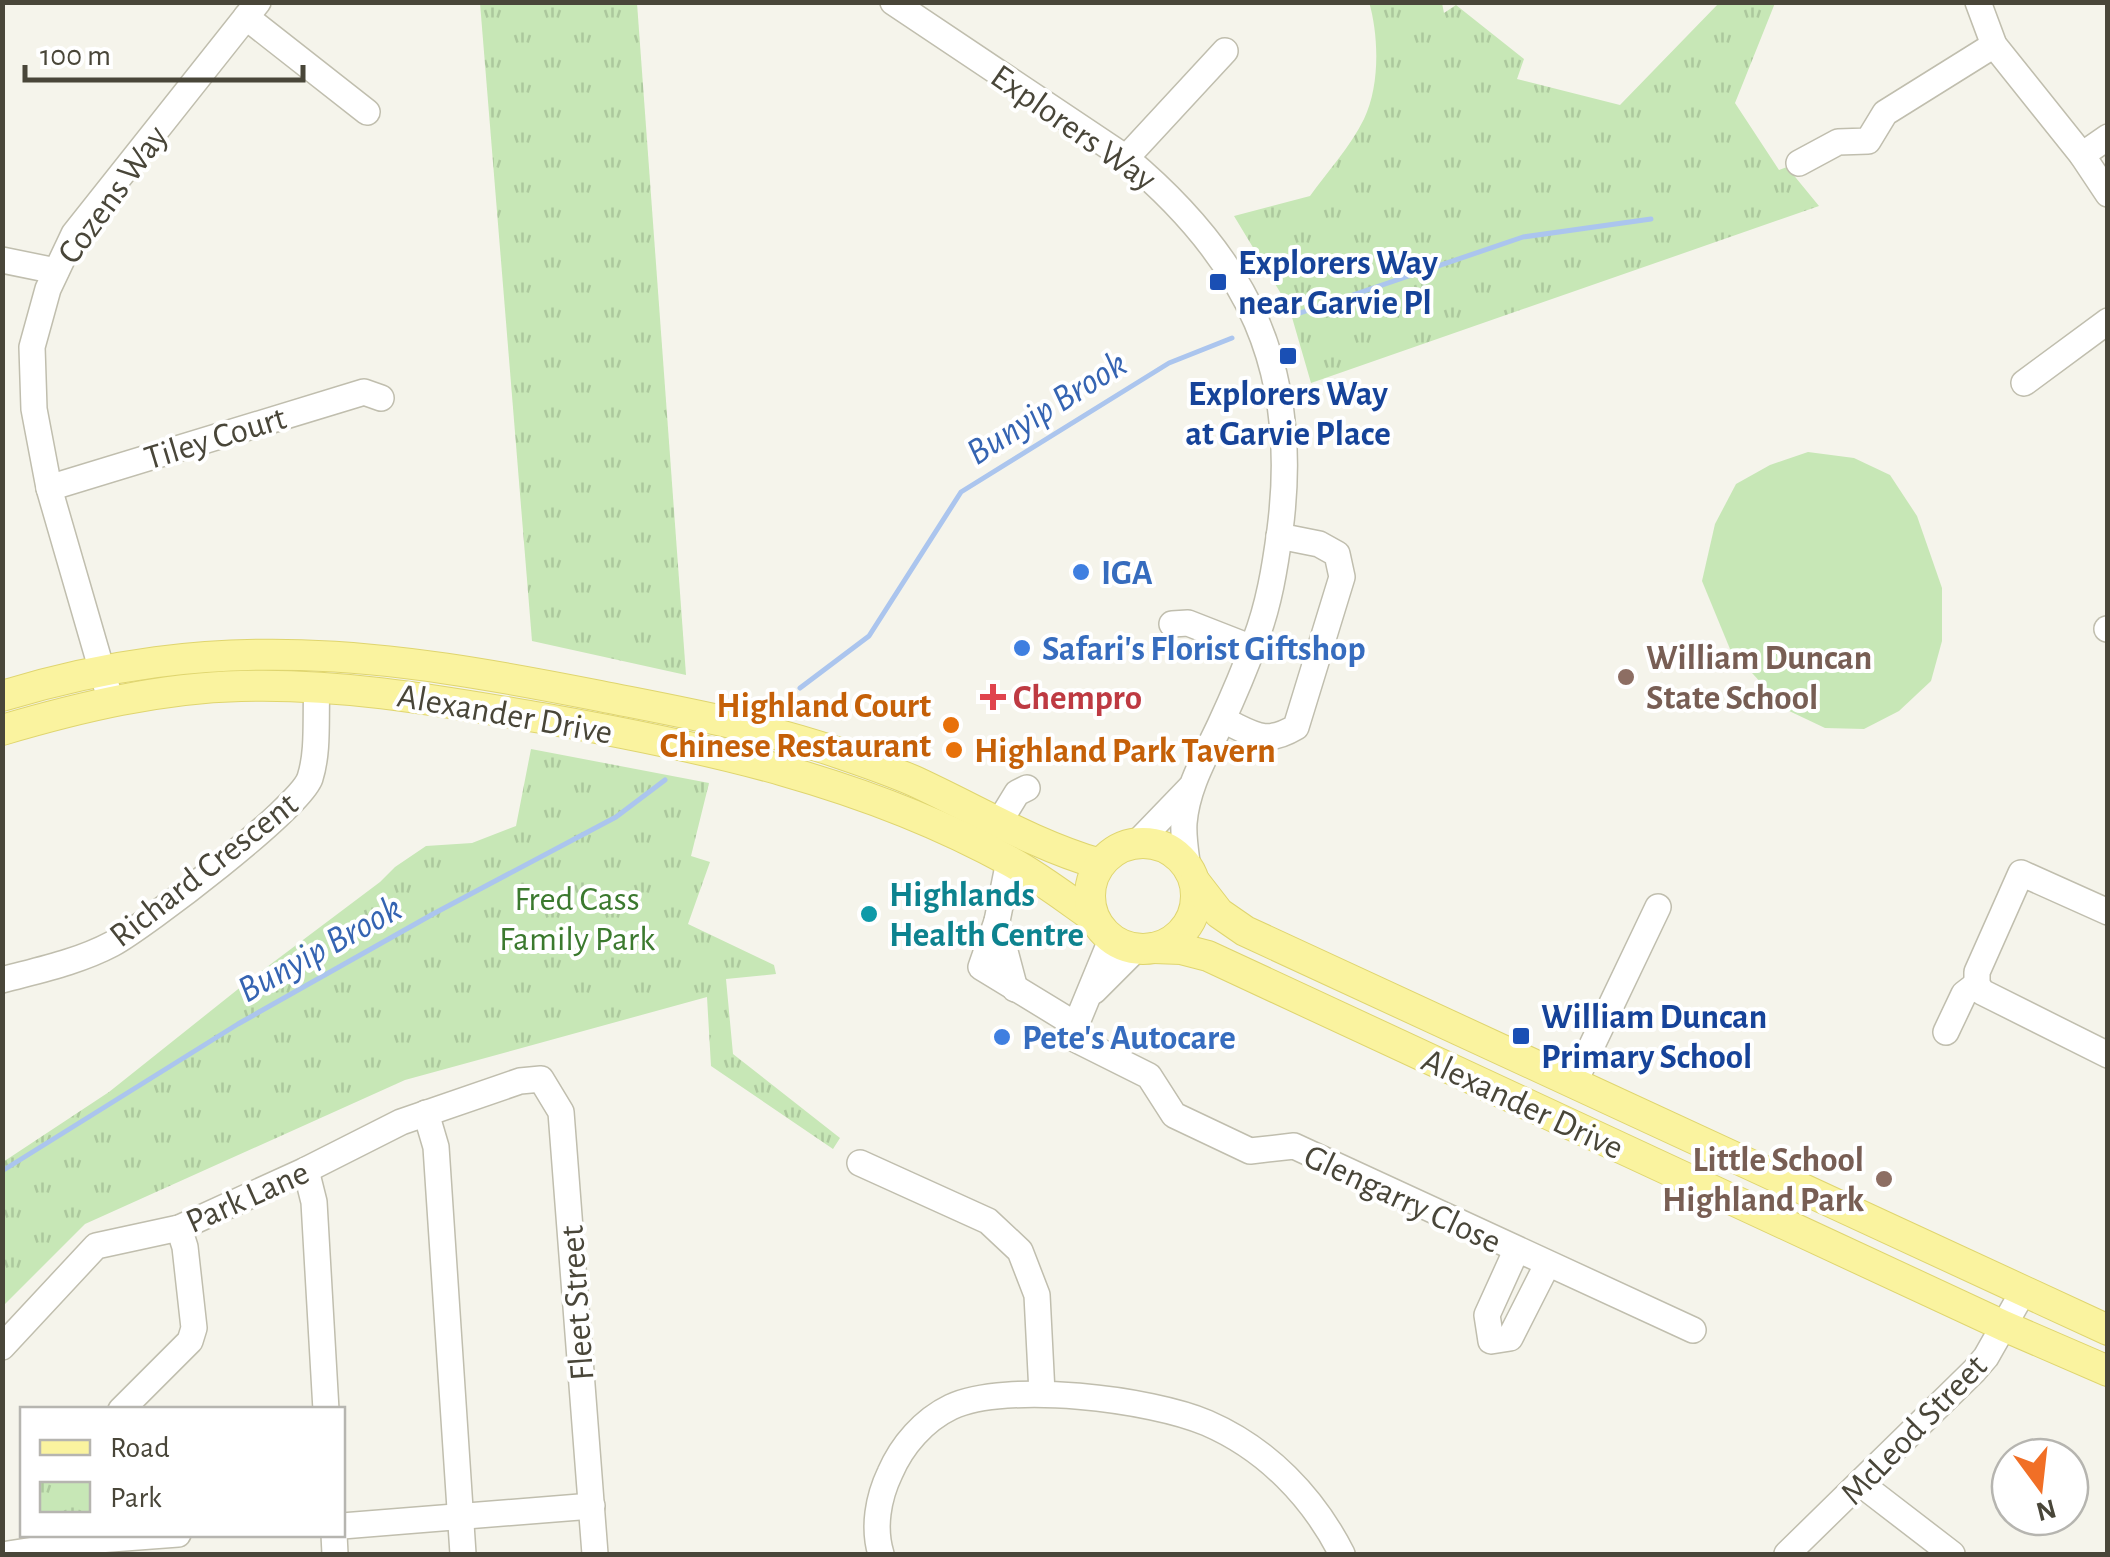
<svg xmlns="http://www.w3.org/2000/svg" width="2110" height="1557" font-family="'Alegreya Sans',sans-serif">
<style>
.grass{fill:#c7e7b6}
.park{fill:url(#park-tufts)}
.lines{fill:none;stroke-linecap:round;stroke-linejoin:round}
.stream{stroke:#abc5ee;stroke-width:5}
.minor-casing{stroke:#c0beae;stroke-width:28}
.major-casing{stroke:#dfd56f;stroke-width:32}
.minor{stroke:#fff;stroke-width:25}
.major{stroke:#faf39f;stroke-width:30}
.transit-dot{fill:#1a4fb4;stroke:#fff;stroke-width:4}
.shop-dot{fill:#3f7fe0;stroke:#fff;stroke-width:4}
.education-dot{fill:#8d6e63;stroke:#fff;stroke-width:4}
.health-dot{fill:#e0444e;stroke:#fff;stroke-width:4}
.food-dot{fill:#e8710a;stroke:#fff;stroke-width:4}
.culture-dot{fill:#0f9aa8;stroke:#fff;stroke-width:4}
.labels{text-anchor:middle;stroke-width:8;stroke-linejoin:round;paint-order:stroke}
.street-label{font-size:35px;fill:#494639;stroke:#fff}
.transit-label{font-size:35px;font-weight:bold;fill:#164399;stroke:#fff;text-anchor:start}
.shop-label{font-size:35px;font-weight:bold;fill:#366cbe;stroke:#fff;text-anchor:start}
.education-label{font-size:35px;font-weight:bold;fill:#785e54;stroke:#fff;text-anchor:start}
.health-label{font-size:35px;font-weight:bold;fill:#be3a42;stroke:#fff;text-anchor:start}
.food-label{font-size:35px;font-weight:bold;fill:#c56008;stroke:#fff;text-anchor:end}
.culture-label{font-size:35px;font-weight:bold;fill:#0d838f;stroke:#fff;text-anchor:start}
.park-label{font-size:35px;fill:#3b792e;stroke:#fff}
.water-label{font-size:38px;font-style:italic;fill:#3564b2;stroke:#fff}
</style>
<defs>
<pattern id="park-tufts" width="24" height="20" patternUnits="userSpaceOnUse" patternTransform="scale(2.5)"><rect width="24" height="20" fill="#c7e7b6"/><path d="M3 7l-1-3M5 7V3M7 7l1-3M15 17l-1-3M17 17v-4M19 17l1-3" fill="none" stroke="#acc89d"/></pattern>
</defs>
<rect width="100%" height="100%" fill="#f5f4eb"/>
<polygon class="grass" points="1808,452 1854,458 1890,475 1917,516 1942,588 1942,641 1931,681 1899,711 1864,729 1825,728 1785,709 1730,649 1702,581 1715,524 1736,484 1770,465"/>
<g class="park">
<path d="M1369,2L1442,3L1444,13L1456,5L1524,59L1517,79L1620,105L1719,3H1775L1735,103L1779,170L1787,167L1819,206L1311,383L1289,307L1234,216L1310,196C1327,172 1351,146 1364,119C1380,86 1379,36 1369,2Z"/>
<polygon points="480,3 637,3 686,675 532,641"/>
<polygon points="531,749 709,783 691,856 710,862 688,924 774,965 776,974 726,979 733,1054 840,1138 833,1149 711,1066 707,997 405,1080 85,1224 3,1306 3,1162 109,1092 247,982 380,882 395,867 426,846 472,843 516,826"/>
</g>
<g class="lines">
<g class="stream">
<polyline points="1300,313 1523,237 1651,219"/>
<polyline points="800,688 869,636 961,492 1169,363 1232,338"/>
<polyline points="2,1171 238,1024 433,914 616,817 665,780"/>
</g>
<defs>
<g id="minor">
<path d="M893,2L1126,158C1248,260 1301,369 1280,530C1275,567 1269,605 1255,641C1245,669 1233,697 1220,725C1205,757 1187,787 1184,823C1183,838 1186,854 1188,869"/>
<polyline points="1978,2 1994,45 2082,155 2108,194"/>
<polyline points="246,17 367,112"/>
<polyline points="2082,155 2108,137"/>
<polyline points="1126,158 1225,51"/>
<polyline points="1799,163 1838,142 1868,141 1885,113 1994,45"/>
<polyline points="2,260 56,271"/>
<polyline points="2024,383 2108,321"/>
<polyline points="49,488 364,392 381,398"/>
<polyline points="1172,624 1188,623 1252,648"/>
<polyline points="2107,629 2108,629"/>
<polyline points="111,702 49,488 34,409 32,347 48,289 74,234 258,2"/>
<path d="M1223,720C1254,734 1264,746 1296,727L1342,577L1337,554L1319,544L1279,536"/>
<polyline points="998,824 1017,793 1027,788"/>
<polyline points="1136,844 1190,788"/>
<polyline points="1009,861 997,921 1015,989"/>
<polyline points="2108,912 2021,873 1977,972 1977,984 1982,992 2108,1055"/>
<polyline points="997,921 981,967 1076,1025"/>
<polyline points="1111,940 1071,1037 1149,1076 1174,1115 1250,1151 1294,1146 1693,1330"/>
<path d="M2,980C39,970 78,962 112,944C145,926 300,808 310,778C319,750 315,715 317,686"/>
<polyline points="1094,991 1136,949"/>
<polyline points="1946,1032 1964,994 1977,984"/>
<polyline points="1574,1083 1658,907"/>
<polyline points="426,1113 436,1147 463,1554"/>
<polyline points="860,1163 988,1221 1020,1251 1037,1295 1042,1393"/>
<polyline points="306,1170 314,1202 326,1410"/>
<polyline points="1516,1251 1487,1315 1491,1341 1510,1338 1547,1265"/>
<polyline points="2,1347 96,1246 179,1228 306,1170 401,1122 520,1081 541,1079 561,1112 595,1554"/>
<polyline points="121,1410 190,1341 194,1328 185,1247 179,1228"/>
<polyline points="1861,1484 1952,1554"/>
<polyline points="342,1526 592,1506"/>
<polyline points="334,1534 335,1554"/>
<polyline points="8,1554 98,1540 178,1534"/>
<path d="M881,1554C873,1528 878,1498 890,1473C902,1445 924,1420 951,1407C1007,1381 1151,1399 1207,1423C1267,1449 1313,1497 1342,1554"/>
<polyline points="1787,1554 1974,1371 1986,1357 2024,1290"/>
</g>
<g id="major">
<path d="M2,696C218,630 384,653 600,696C680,712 759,726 836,752C862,761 889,770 914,781C977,810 1034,845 1100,864"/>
<path d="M2,730C80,707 160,688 241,686C343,683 441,701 542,718C705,747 865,781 1011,862C1040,878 1066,898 1093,917"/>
<circle cx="1143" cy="896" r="53"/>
<polyline points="1195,882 1219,913 1245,931 2108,1330"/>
<polyline points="1154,948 1181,949 1208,956 2004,1326 2108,1371"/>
</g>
</defs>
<use href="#minor" class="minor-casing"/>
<use href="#major" class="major-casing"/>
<use href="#minor" class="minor"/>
<use href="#major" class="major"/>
</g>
<g class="transit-dot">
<rect x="1208" y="272" width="20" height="20" rx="5"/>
<rect x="1278" y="346" width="20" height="20" rx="5"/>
<rect x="1511" y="1026" width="20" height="20" rx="5"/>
</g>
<g class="shop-dot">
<circle cx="1081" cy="572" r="10"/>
<circle cx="1022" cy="648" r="10"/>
<circle cx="1002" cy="1037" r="10"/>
</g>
<g class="education-dot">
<circle cx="1626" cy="677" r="10"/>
<circle cx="1884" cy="1179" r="10"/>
</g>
<path class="health-dot" d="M988 682h10v10h10v10h-10v10h-10v-10h-10v-10h10z"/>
<g class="food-dot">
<circle cx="951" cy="725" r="10"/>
<circle cx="954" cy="750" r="10"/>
</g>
<circle class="culture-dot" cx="869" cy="914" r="10"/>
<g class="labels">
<g class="street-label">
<text transform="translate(1074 127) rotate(35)" y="12">Explorers Way</text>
<text transform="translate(112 194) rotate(-54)" y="12">Cozens Way</text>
<text transform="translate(215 437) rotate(-17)" y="12">Tiley Court</text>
<text transform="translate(505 713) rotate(10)" y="12">Alexander Drive</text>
<text transform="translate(203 869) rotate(-38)" y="12">Richard Crescent</text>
<text transform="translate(1523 1103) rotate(25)" y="12">Alexander Drive</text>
<text transform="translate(247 1196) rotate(-24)" y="12">Park Lane</text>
<text transform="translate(1403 1198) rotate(25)" y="12">Glengarry Close</text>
<text transform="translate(576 1303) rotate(-94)" y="12">Fleet Street</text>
<text transform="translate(1913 1429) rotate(-46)" y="12">McLeod Street</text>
</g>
<g class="transit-label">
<text x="1238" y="274">Explorers Way<tspan x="1238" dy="40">near Garvie Pl</tspan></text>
<text x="1288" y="405" text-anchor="middle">Explorers Way<tspan x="1288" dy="40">at Garvie Place</tspan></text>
<text x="1541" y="1028">William Duncan<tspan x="1541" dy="40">Primary School</tspan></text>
</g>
<g class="shop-label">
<text x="1101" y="584">IGA</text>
<text x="1042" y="660">Safari's Florist Giftshop</text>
<text x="1022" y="1049">Pete's Autocare</text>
</g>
<g class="education-label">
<text x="1646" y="669">William Duncan<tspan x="1646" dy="40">State School</tspan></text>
<text x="1864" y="1171" text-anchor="end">Little School<tspan x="1864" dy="40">Highland Park</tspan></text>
</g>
<g class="health-label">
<text x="1013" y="709">Chempro</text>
</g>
<g class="food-label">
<text x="931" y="717">Highland Court<tspan x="931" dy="40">Chinese Restaurant</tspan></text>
<text x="974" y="762" text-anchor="start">Highland Park Tavern</text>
</g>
<g class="culture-label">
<text x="889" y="906">Highlands<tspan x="889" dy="40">Health Centre</tspan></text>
</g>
<g class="park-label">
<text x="577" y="910">Fred Cass<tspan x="577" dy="40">Family Park</tspan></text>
</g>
<g class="water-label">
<text transform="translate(1046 407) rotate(-32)" y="13">Bunyip Brook</text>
<text transform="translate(319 948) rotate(-29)" y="13">Bunyip Brook</text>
</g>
</g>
<rect width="2110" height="1557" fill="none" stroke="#494639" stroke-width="10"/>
<rect x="20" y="1407" width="325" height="130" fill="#ffffff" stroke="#b6b5b0" stroke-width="2.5"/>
<rect x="40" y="1440" width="50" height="15" fill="#faf39f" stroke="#b6b5b0" stroke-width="2.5"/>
<text x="110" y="1457" font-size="30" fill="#494639">Road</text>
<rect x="40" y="1482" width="50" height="30" fill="url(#park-tufts)" stroke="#b6b5b0" stroke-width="2.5"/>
<text x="110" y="1507" font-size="30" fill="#494639">Park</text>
<g transform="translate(2040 1487) rotate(165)"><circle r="48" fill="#ffffff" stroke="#b6b5b0" stroke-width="2.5"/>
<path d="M0-8L18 38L0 25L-18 38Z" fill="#f16f26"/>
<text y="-15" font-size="28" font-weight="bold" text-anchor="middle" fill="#494639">N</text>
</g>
<path d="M25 65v15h278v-15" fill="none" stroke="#494639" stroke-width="5"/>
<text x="40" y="65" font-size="30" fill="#494639" stroke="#ffffff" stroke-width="8" paint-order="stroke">100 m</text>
</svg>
